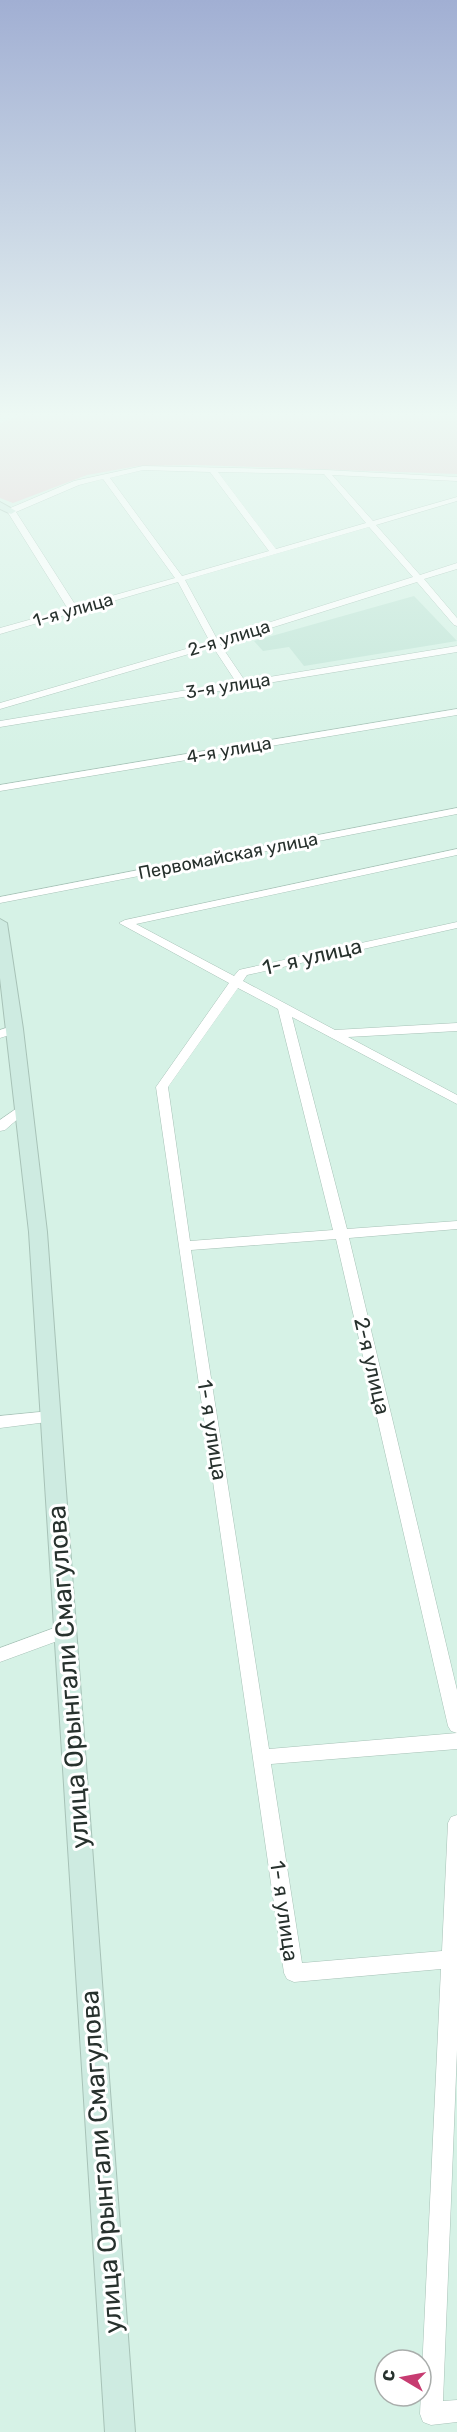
<svg xmlns="http://www.w3.org/2000/svg" width="457" height="2432" font-family="Rubik,sans-serif">
<style>
.built{fill:#c2e6d8}
.green{fill:#e9cad1}
.lines{fill:none;stroke-linecap:round;stroke-linejoin:round}
.canal{fill:#d8a7b4;fill-rule:evenodd}
.street-casing{stroke:#a7c2b7;stroke-width:1}
.secondary-casing{stroke:#a7c2b7;stroke-width:2}
.street{fill:#fff;fill-rule:evenodd}
.secondary{fill:#ceebe1;fill-rule:evenodd}
.labels{text-anchor:middle;stroke-width:6;stroke-linejoin:round;paint-order:stroke}
.far-street-label{font-size:18px;fill:#27312d;stroke:#fff}
.street-label{font-size:21px;fill:#27312d;stroke:#fff}
.near-street-label{font-size:26px;fill:#27312d;stroke:#fff}
</style>
<rect width="100%" height="100%" fill="#d6f2e6"/>
<polygon class="built" points="414,596 457,641 304,666 289,647 263,651 254,641"/>
<polygon class="green" points="27,413 457,413 457,474 195,465 138,466 87,475 13,503 0,498 0,423"/>
<g class="lines">
<polygon class="canal" points="0,413 8,413 0,417"/>
<defs>
<g id="street">
<path d="M143,466L326,470L457,477V481L332,475L373,521L457,497V501L376,525L420,575L457,563V569L424,579L457,618V626L454,625L417,582L220,644L245,681L457,646V652L0,727V721L236,682L213,647L0,709V703L210,642L178,582L0,634V628L68,609L7,511L8,509L74,481ZM143,470L210,472L269,551L182,576L110,478ZM218,472L324,474L366,523L276,549ZM103,479L175,578L76,606L16,512L79,485ZM369,527L413,577L217,639L185,580Z"/>
<polygon points="457,709 457,715 0,791 0,785"/>
<polygon points="457,808 457,814 0,903 0,897"/>
<path d="M457,849V855L136,924L234,976L239,970L243,969L457,922V928L247,975L243,981L335,1030L457,1023V1031L348,1037L457,1095V1104L292,1017L347,1229L457,1221V1229L349,1238L457,1690V1733L451,1731L448,1726L336,1239L191,1250L269,1749L457,1733V1749L271,1764L302,1963L442,1951L448,1823L451,1817L457,1815V2050L443,2401L457,2400V2422L431,2425L423,2422L420,2414L441,1969L294,1982L287,1979L284,1973L156,1087L229,983L119,923L125,920ZM238,988L278,1009L333,1230L190,1241L168,1087Z"/>
<polygon points="15,1025 21,1029 19,1032 0,1038 0,1030"/>
<polygon points="23,1104 27,1105 29,1108 27,1111 5,1130 0,1131 0,1120"/>
<polygon points="50,1411 55,1413 58,1417 55,1421 0,1428 0,1416"/>
<polygon points="65,1624 71,1626 73,1631 71,1636 0,1662 0,1648"/>
</g>
<g id="secondary">
<polygon points="0,502 16,511 11,514 0,509"/>
<polygon points="0,919 7,923 23,1029 47,1232 135,2432 105,2432 29,1232 0,978"/>
</g>
</defs>
<use href="#street" class="street-casing"/>
<use href="#secondary" class="secondary-casing"/>
<use href="#street" class="street"/>
<use href="#secondary" class="secondary"/>
</g>
<linearGradient id="sky" x2="0" y2="1"><stop stop-color="#a1afd3"/><stop offset="0.55" stop-color="#edf9f4"/><stop offset="1" stop-color="#edf9f4" stop-opacity="0"/></linearGradient>
<rect width="457" height="754" fill="url(#sky)"/>
<g class="labels">
<g class="far-street-label">
<text transform="translate(73 610) rotate(-16)" y="6">1-я улица</text>
<text transform="translate(229 638) rotate(-17)" y="6">2-я улица</text>
<text transform="translate(228 686) rotate(-9)" y="6">3-я улица</text>
<text transform="translate(229 750) rotate(-10)" y="6">4-я улица</text>
<text transform="translate(228 856) rotate(-11)" y="6">Первомайская улица</text>
</g>
<g class="street-label">
<text transform="translate(312 957) rotate(-13)" y="7">1- я улица</text>
<text transform="translate(372 1366) rotate(77)" y="7">2-я улица</text>
<text transform="translate(212 1430) rotate(81)" y="7">1- я улица</text>
<text transform="translate(284 1911) rotate(82)" y="7">1- я улица</text>
</g>
<g class="near-street-label">
<text transform="translate(68 1677) rotate(-94)" y="9">улица Орынгали Смагулова</text>
<text transform="translate(101 2162) rotate(-94)" y="9">улица Орынгали Смагулова</text>
</g>
</g>
<g transform="translate(403 2378) rotate(280)"><circle r="28" fill="#ffffff" stroke="#a9adab" stroke-width="1.5"/>
<path d="M0-4.5L10 22L0 15L-10 22Z" fill="#c73c71"/>
<text y="-9" font-size="16" font-weight="bold" text-anchor="middle" fill="#27312d">С</text>
</g>
</svg>
